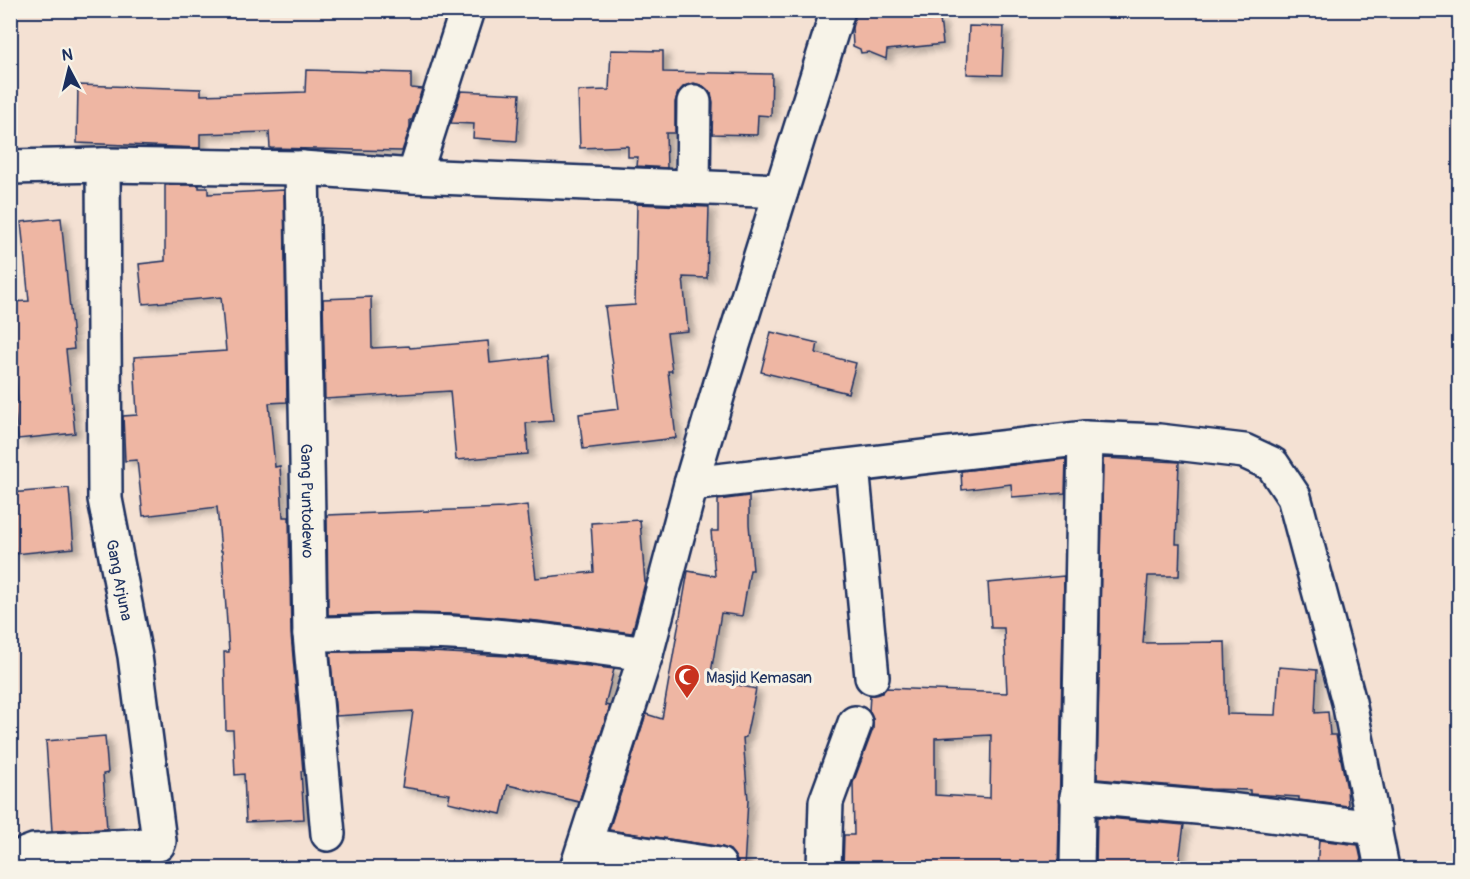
<svg xmlns="http://www.w3.org/2000/svg" width="1470" height="879" font-family="Pangolin,sans-serif">
<style>
.building{fill:#eeb6a3;stroke:#1b2f5e;stroke-width:1.5;fill-rule:evenodd;filter:url(#shadow)}
.lines{fill:none;stroke-linecap:round;stroke-linejoin:round}
.minor-casing{stroke:#1b2f5e;stroke-width:38}
.minor{stroke:#f7f3e8;stroke-width:33}
.labels{text-anchor:middle;stroke-width:6;stroke-linejoin:round;paint-order:stroke}
.street-label{font-size:16px;fill:#1b2f5e;stroke:#f7f3e8}
.poi-label{font-size:16px;fill:#1b2f5e;stroke:#f7f3e8;text-anchor:start}
</style>
<defs>
<filter id="shadow"><feDropShadow dx="6" dy="4" stdDeviation="3" flood-color="#0004"/></filter>
</defs>
<rect width="100%" height="100%" fill="#f4e1d3"/>
<filter id="ink" filterUnits="userSpaceOnUse"><feTurbulence type="fractalNoise" baseFrequency=".0167" numOctaves="2"/><feDisplacementMap in="SourceGraphic" scale="12" xChannelSelector="R" yChannelSelector="G"/><feConvolveMatrix kernelMatrix="1 2 1 2 8 2 1 2 1" color-interpolation-filters="sRGB"/></filter>
<g filter="url(#ink)">
<g class="building">
<polygon points="856,10 926,10 928,21 940,19 943,44 887,50 886,59 869,52 861,53 860,49 853,46 852,28"/>
<polygon points="969,26 1004,27 1002,75 967,74"/>
<polygon points="611,50 663,51 663,72 772,74 771,116 758,115 757,135 712,134 713,102 711,93 703,86 694,83 684,86 678,93 675,102 675,133 666,133 667,168 637,166 638,157 628,157 628,146 580,148 578,91 609,90"/>
<polygon points="306,70 411,73 411,88 422,89 412,120 410,120 410,128 402,151 270,148 269,132 200,134 200,148 77,143 78,85 201,89 201,95 305,92"/>
<polygon points="461,91 520,94 517,141 473,138 474,124 451,123"/>
<polygon points="165,185 199,185 199,188 208,188 208,194 284,190 287,402 269,403 275,467 280,466 283,517 289,517 291,634 303,771 301,771 304,819 246,822 244,774 235,775 233,730 226,730 224,652 229,652 222,551 221,551 217,507 143,516 137,460 125,461 123,416 137,415 134,357 226,351 221,297 143,304 139,264 165,261"/>
<polygon points="637,204 709,207 707,278 683,277 688,331 667,333 672,371 668,371 676,438 583,449 579,414 619,409 605,307 635,305"/>
<polygon points="61,218 74,349 66,350 75,433 18,439 14,403 18,403 10,302 29,301 21,222"/>
<polygon points="371,297 372,348 409,346 410,348 488,341 490,363 547,357 553,421 526,423 528,454 456,460 450,391 325,399 323,299"/>
<polygon points="771,332 818,343 816,353 856,363 848,393 761,372"/>
<polygon points="1103,458 1179,462 1176,544 1180,544 1179,576 1148,576 1143,643 1225,642 1227,714 1276,715 1279,667 1317,670 1315,713 1328,712 1330,735 1336,735 1347,789 1348,806 1299,800 1299,797 1250,794 1250,790 1210,789 1097,779"/>
<polygon points="1066,459 1065,493 1012,497 1011,484 962,490 961,471"/>
<polygon points="69,488 74,548 15,554 10,493"/>
<polygon points="749,496 749,524 753,570 750,570 742,616 721,613 710,679 756,689 746,737 743,738 748,800 744,868 737,868 736,858 730,850 722,847 609,830 646,714 662,719 688,571 715,576 711,531 718,531 718,500"/>
<polygon points="527,505 536,578 594,572 591,523 640,520 645,583 632,633 538,621 454,614 411,613 328,615 327,515 504,508"/>
<path d="M1064,576L1058,868H843L844,835H854L853,783L873,729V719L869,711L870,695L882,693L886,688L1007,693L1004,628H991L988,583ZM991,735L990,798L935,795V738Z"/>
<polygon points="411,651 507,656 614,669 605,705 610,706 579,802 508,785 501,814 448,802 450,794 402,787 413,711 336,716 330,652"/>
<polygon points="105,736 108,773 103,774 107,829 52,831 46,741"/>
<polygon points="1097,817 1184,825 1178,868 1096,868"/>
<polygon points="1319,840 1358,845 1363,868 1317,868"/>
</g>
<g class="lines">
<defs>
<g id="minor">
<polyline points="10,167 103,165 302,168 414,176 781,191"/>
<path id="s1" d="M302,168L310,634L328,834"/>
<polyline points="414,176 467,10"/>
<polyline points="693,187 694,102"/>
<polyline points="852,466 872,677"/>
<polyline points="691,484 1085,438 1159,441 1244,451 1272,464 1294,497 1349,702 1382,868"/>
<path d="M310,634C349,634 387,631 426,632C500,634 573,644 646,654"/>
<polyline points="1077,796 1230,810 1375,828"/>
<polyline points="585,845 719,865"/>
<polyline points="24,868 26,854 34,851 154,845 158,844 159,841 135,656 105,499 103,165"/>
<polyline points="577,868 646,654 691,484 721,383 838,10"/>
<polyline points="824,868 826,802 855,723"/>
<polyline points="1077,868 1085,438"/>
</g>
</defs>
<use href="#minor" class="minor-casing"/>
<use href="#minor" class="minor"/>
</g>
</g>
<defs>
<symbol id="mosque-pin" viewBox="-11 -11 22 30"><path d="M0 17L-7.5 6A9.5 9.5 0 1 1 7.5 6Z" fill="#c8321e" stroke="#f7f3e8"/><path d="M3.5-4.9A6 6 0 1 0 3.5 4.9A5 5 0 1 1 3.5-4.9Z" fill="#fff"/></symbol>
</defs>
<g fill-rule="evenodd">
<use href="#mosque-pin" x="672" y="662" width="30" height="40"/>
</g>
<g class="labels">
<g class="street-label">
<text dy="6" stroke="none"><textPath href="#s1" startOffset="333">Gang Puntodewo</textPath></text>
<text transform="translate(120 580) rotate(79)" y="6">Gang Arjuna</text>
</g>
<g class="poi-label">
<text x="706" y="683">Masjid Kemasan</text>
</g>
</g>
<rect width="1470" height="879" fill="none" stroke="#f7f3e8" stroke-width="36"/>
<rect x="18" y="18" width="1434" height="843" fill="none" stroke="#1b2f5e" stroke-width="2" filter="url(#ink)"/>
<g transform="translate(69 69) rotate(353)" stroke="#f7f3e8" stroke-width="4.5" paint-order="stroke">
<path d="M0-4.5L10 22L0 15L-10 22Z" fill="#1b2f5e"/>
<text y="-9" font-size="16" font-weight="bold" text-anchor="middle" fill="#1b2f5e">N</text>
</g>
</svg>
